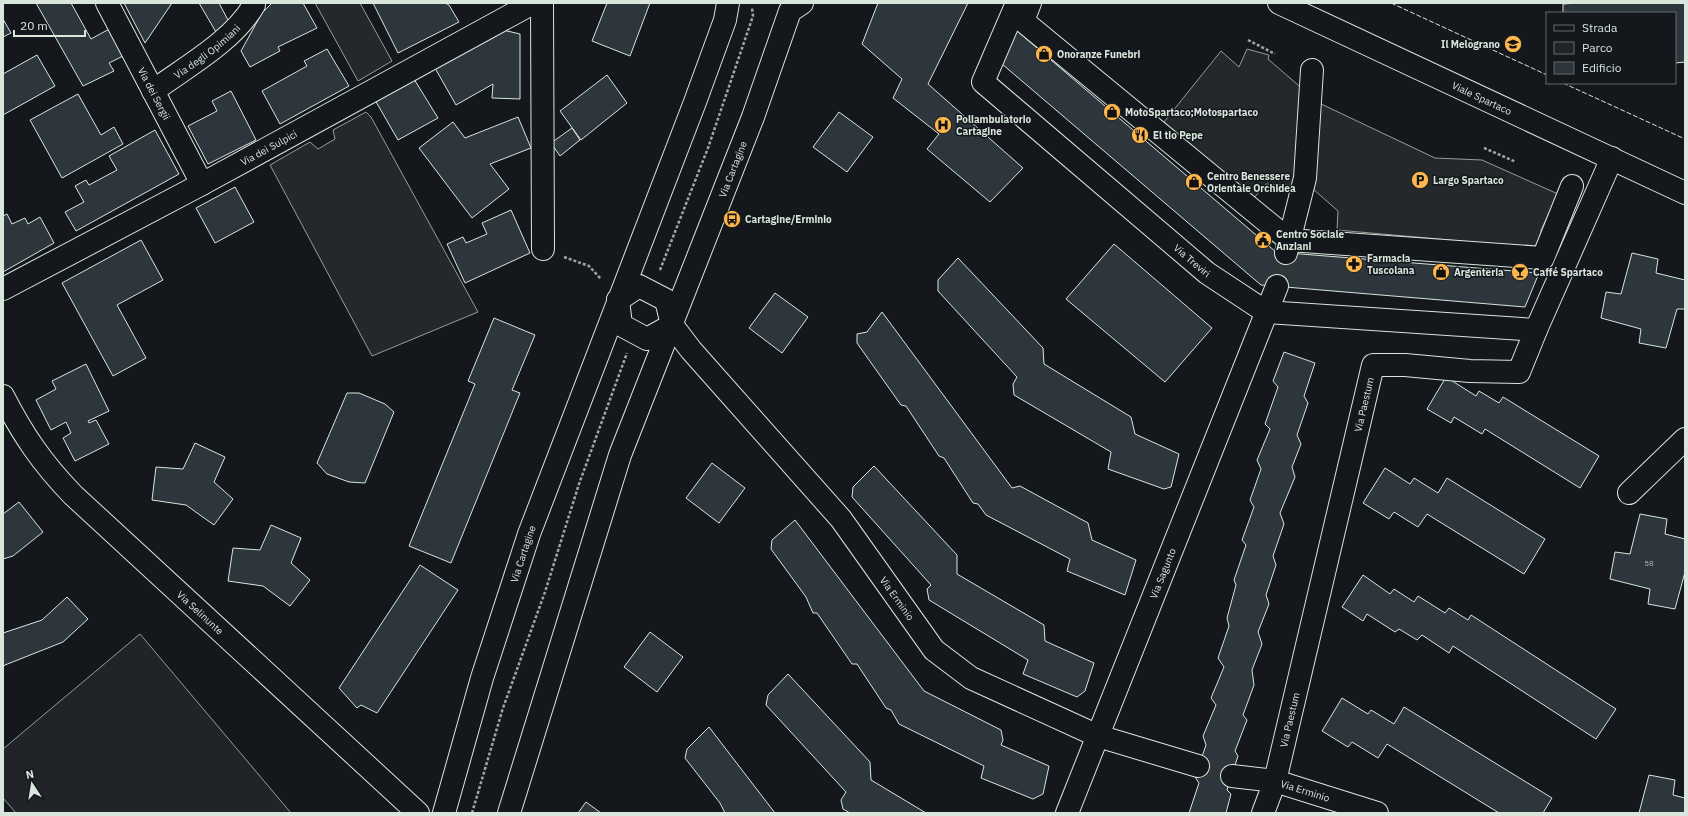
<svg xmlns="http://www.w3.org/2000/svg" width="1688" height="816" font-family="'IBM Plex Sans',sans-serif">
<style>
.green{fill:#202428;stroke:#939e99}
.parking{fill:#24282b;stroke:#939e99}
.building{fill:#2c363c;stroke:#d8e6dc}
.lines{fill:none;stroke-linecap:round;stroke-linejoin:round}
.minor-tunnel{stroke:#313739;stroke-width:22;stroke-dasharray:22 11;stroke-linecap:butt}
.minor-casing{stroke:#d8e6dc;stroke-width:24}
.path{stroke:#9da8a2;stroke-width:2.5;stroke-dasharray:3 2;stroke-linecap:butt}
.minor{stroke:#14181c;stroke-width:22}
.fence{stroke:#d8e6dc;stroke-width:1;stroke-dasharray:5 2;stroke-linecap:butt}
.labels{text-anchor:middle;stroke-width:3;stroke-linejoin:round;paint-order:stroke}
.number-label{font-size:8px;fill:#adbab4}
.poi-label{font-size:10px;font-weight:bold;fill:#d8e6dc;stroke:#14181c;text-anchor:start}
.street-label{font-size:10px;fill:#d8e6dc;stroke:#14181c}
</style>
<rect width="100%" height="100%" fill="#14181c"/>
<polygon class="green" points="140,634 291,813 16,813 3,798 3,749"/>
<g class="parking">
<polygon points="315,3 360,3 392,61 358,81"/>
<polygon points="1247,49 1269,55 1268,59 1305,91 1298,186 1266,184 1254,198 1164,122 1221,51 1239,67"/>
<polygon points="1319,103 1435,158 1482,160 1558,194 1541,230 1540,248 1337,230 1338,211 1313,189"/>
<polygon points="366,112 371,117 478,312 372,356 270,165 310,142 318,149 335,139 333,130"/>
</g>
<g class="building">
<polygon points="36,3 71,3 91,39 111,28 127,54 109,63 114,71 83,86"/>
<polygon points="124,3 172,3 145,43"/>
<polygon points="199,3 219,3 230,24 216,32"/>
<polygon points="272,3 303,3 317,28 278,47 280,51 250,67 241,51 262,13"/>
<polygon points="373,3 445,3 449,5 459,22 398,53"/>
<polygon points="607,3 650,3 630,56 592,41"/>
<polygon points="878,3 968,3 928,84 1023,168 990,202 927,149 939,134 893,98 902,79 862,44"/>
<polygon points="1578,3 1685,3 1685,62 1675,63 1675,13 1563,13 1563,4"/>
<polygon points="3,19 11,33 3,37"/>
<polygon points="503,30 520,34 520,99 492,98 493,84 456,105 435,68"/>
<polygon points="1017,31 1276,252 1539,273 1525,307 1261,285 1002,64"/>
<polygon points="327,49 349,86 280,124 262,91 307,66 304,61"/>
<polygon points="37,55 55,86 3,115 3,74"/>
<polygon points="607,75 627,103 581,140 560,111"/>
<polygon points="414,79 438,118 398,140 375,100"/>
<polygon points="231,91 256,140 208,164 188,126 217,111 212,101"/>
<polygon points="78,94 101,135 114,127 123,144 62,178 30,120"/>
<polygon points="839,112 873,137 847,172 813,147"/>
<polygon points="518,117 531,148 490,164 509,189 472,218 419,148 453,122 465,138"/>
<polygon points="572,128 580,140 560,156 551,143"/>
<polygon points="155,130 179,174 76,231 65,212 84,202 75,186 86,180 89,185 117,170 109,156"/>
<polygon points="235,187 254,222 215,243 196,208"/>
<polygon points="511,210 530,253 465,283 447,244 463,237 466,243 487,234 482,223"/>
<polygon points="7,214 12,224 25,218 28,224 40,217 54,243 3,272 3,216"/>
<polygon points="141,240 163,280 117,305 146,358 113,376 62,283"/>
<polygon points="1114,244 1212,328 1165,382 1066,299"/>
<polygon points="1632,253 1658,259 1656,273 1685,280 1685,309 1677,309 1666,348 1639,343 1641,329 1601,318 1606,292 1621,294"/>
<polygon points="958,258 1043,348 1044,364 1131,417 1135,434 1179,454 1171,487 1164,489 1108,469 1111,452 1014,395 1013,384 1017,377 938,291 938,280"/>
<polygon points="775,293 808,317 782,353 749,328"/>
<polygon points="882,312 1012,488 1020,486 1088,523 1092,540 1136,560 1125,595 1067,571 1070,559 986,515 978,504 973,503 944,458 939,456 906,406 901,405 857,343 857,334 867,332"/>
<polygon points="494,318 535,335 512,390 520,393 451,563 409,546 475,384 468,381"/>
<polygon points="1284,352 1315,363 1304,396 1308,403 1297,435 1301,444 1292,467 1295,477 1280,513 1284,524 1273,556 1276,565 1266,595 1269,604 1258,632 1262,644 1252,670 1254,685 1243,715 1247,720 1235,751 1238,756 1227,790 1231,794 1226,813 1189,813 1199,783 1195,777 1206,745 1203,736 1216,705 1211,698 1224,667 1218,658 1229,626 1227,618 1236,585 1234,580 1246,545 1242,540 1254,507 1250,500 1261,469 1257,460 1270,429 1265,424 1278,387 1273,381"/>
<polygon points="86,364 109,411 88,421 89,423 96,420 109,444 75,461 63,438 71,433 66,422 51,430 36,400 56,389 52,381"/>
<polygon points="1446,377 1476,396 1479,391 1499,403 1503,397 1599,456 1580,488 1485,429 1482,434 1454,417 1451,423 1427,409"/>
<polygon points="347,393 359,393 385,404 394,412 365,483 349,482 327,474 317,463"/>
<polygon points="195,443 225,457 214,482 233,499 214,525 186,505 152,500 156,467 183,469"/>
<polygon points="712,463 745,488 719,523 686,498"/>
<polygon points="874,466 957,555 957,574 1044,625 1045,641 1094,663 1085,691 1077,697 1023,674 1028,660 929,600 927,589 931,585 852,497 853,487"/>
<polygon points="1385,468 1410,484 1414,478 1438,493 1447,478 1545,539 1524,574 1427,514 1418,527 1394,512 1389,519 1363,503"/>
<polygon points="19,502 43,532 13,556 3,559 3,514"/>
<polygon points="1640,514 1667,519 1665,534 1685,539 1685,572 1675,609 1648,604 1650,589 1610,579 1615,552 1630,554"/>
<polygon points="795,520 924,691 1001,730 1003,740 1001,745 1049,766 1043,794 1033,799 981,778 984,766 899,724 891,710 886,708 857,664 852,664 817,613 813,613 806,597 771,549 772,540"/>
<polygon points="271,525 301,538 291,563 310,580 290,606 263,586 228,581 233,548 260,550"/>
<polygon points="420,565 458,590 377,713 361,705 357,708 339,688"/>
<polygon points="1363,575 1390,594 1394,589 1414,602 1418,596 1445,613 1449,608 1468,620 1471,615 1616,709 1596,739 1453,646 1449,653 1422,635 1417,640 1399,629 1395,632 1367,614 1363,621 1342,607"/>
<polygon points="67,597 88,619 63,642 5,665 3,667 3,633 42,620"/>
<polygon points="650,632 683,657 657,692 624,667"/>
<polygon points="788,674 870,762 871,780 926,813 850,813 843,809 841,800 846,792 766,705 768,695"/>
<polygon points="1342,698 1368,714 1371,710 1394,724 1404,707 1552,798 1543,813 1499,813 1387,744 1378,758 1352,742 1348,747 1322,731"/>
<polygon points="709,727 775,813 725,813 720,803 685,758 687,749"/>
<polygon points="1649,775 1675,780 1673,795 1685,798 1685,813 1639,813"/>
<polygon points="586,802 601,813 578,813"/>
</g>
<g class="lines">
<g class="minor-tunnel">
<polyline points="1277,286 1284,268 1286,253"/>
<polyline points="1198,766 1232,776"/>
</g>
<defs>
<g id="minor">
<path id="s1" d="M107,3L202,184"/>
<polyline points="542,3 543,249"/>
<path id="s2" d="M1017,3L983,82L1207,273L1266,312L1536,330"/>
<polyline points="1030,3 1023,21 1289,240 1543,258 1572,186"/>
<path id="s3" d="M1279,3L1685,193"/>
<path id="s4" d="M153,91C186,67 233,41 254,5"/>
<polyline points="1286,253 1305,178 1312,70"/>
<path id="s5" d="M3,289L202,184L533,3"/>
<path id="s6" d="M618,300L639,286L666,300L672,325L691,350L841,519L934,650L971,678L1098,736L1198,766"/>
<polyline points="618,300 621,325 647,339 672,325"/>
<path id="s7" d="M3,396C23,435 42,463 73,495L418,813"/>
<polyline points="1629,493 1685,439"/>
<path id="s8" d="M1232,776L1275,781L1377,813"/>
<path id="s9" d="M444,813L482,678L529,534L695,102L725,20L728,3"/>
<path id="s10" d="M509,813L620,455L753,117L790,11L802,3"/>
<path id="s11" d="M1067,813L1277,286"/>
<path id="s12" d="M1263,813L1275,781L1373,365H1405L1470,371L1519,372L1536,330L1612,158"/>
</g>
</defs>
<use href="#minor" class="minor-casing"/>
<g class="path">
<polyline points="1248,40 1275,54"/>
<polyline points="1484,148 1516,162"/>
<polyline points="564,257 589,266 601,279"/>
<polyline points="660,270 708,148 753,16 752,8"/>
<polyline points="472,813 503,708 545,592 579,484 627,353"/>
</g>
<use href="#minor" class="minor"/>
<g class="fence">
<polyline points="1391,3 1547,75"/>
<polyline points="1563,83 1685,139"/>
</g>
</g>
<defs>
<symbol id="school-disc" viewBox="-11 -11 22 22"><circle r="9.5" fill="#ffb74d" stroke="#14181c"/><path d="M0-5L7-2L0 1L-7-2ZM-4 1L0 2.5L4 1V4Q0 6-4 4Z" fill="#111"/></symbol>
<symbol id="shop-disc" viewBox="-11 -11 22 22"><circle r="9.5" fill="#ffb74d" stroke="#14181c"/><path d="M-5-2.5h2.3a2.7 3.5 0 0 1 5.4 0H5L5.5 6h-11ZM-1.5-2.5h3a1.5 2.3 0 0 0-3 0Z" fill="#111"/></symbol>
<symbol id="hospital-disc" viewBox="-11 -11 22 22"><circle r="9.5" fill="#ffb74d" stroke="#14181c"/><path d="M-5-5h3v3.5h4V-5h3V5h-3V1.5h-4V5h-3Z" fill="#111"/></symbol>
<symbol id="restaurant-disc" viewBox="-11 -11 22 22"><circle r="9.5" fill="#ffb74d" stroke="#14181c"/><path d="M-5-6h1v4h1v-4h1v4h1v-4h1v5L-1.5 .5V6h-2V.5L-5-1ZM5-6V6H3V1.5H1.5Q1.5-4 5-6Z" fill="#111"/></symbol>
<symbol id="parking-disc" viewBox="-11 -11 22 22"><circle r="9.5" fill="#ffb74d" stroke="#14181c"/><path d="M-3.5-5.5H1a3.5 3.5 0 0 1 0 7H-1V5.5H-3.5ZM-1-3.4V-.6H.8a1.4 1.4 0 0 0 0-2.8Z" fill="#111"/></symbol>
<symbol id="bus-disc" viewBox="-11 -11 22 22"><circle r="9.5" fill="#ffb74d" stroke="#14181c"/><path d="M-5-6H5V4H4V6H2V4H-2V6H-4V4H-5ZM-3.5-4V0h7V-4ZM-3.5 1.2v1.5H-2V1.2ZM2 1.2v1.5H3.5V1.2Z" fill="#111"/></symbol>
<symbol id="civic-disc" viewBox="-11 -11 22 22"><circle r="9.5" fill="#ffb74d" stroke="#14181c"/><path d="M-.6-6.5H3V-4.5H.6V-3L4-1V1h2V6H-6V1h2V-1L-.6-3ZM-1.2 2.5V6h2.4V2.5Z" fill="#111"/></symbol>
<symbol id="pharmacy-disc" viewBox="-11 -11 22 22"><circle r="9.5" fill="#ffb74d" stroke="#14181c"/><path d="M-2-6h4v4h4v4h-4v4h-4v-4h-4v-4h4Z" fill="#111"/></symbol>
<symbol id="bar-disc" viewBox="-11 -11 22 22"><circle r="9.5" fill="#ffb74d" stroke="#14181c"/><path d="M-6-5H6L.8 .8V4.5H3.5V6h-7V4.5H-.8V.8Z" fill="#111"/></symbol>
</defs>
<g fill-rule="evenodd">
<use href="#school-disc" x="1503" y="34" width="20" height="20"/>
<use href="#shop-disc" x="1034" y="44" width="20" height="20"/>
<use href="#shop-disc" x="1102" y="102" width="20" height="20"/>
<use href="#hospital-disc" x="933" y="115" width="20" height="20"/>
<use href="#restaurant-disc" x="1130" y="125" width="20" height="20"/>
<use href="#parking-disc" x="1410" y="170" width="20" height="20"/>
<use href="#shop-disc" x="1184" y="172" width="20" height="20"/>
<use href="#bus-disc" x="722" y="209" width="20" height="20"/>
<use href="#civic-disc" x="1253" y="230" width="20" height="20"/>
<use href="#pharmacy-disc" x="1344" y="254" width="20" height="20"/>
<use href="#shop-disc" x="1431" y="262" width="20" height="20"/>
<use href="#bar-disc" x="1510" y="262" width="20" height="20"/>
</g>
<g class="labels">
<g class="number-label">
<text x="1649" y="566">58</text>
</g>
<g class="poi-label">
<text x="1500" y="48" text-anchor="end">Il Melograno</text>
<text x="1057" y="58">Onoranze Funebri</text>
<text x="1125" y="116">MotoSpartaco;Motospartaco</text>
<text x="956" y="123">Poliambulatorio<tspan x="956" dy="12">Cartagine</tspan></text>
<text x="1153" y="139">El tio Pepe</text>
<text x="1207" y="180">Centro Benessere<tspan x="1207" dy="12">Orientale Orchidea</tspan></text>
<text x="1433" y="184">Largo Spartaco</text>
<text x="745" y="223">Cartagine/Erminio</text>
<text x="1276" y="238">Centro Sociale<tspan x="1276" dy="12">Anziani</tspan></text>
<text x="1367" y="262">Farmacia<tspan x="1367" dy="12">Tuscolana</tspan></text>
<text x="1454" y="276">Argenteria</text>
<text x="1533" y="276">Caffé Spartaco</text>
</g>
<g class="street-label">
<text dy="4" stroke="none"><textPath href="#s4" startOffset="67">Via degli Opimiani</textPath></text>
<text dy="4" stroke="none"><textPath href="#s1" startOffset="102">Via dei Sergii</textPath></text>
<text dy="4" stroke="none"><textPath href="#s3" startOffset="224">Viale Spartaco</textPath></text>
<text dy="4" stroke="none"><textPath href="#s5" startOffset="301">Via dei Sulpici</textPath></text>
<text dy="4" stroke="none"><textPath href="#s10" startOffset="682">Via Cartagine</textPath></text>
<text dy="4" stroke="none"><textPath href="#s2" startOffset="361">Via Treviri</textPath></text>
<text dy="4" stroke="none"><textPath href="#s12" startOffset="421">Via Paestum</textPath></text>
<text dy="4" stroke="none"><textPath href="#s9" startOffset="271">Via Cartagine</textPath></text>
<text dy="4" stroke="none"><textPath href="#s11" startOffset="258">Via Sagunto</textPath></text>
<text dy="4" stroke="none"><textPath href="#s6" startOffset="436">Via Erminio</textPath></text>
<text dy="4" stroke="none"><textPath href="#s7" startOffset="295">Via Selinunte</textPath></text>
<text dy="4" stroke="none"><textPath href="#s12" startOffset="97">Via Paestum</textPath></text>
<text dy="4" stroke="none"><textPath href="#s8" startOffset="75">Via Erminio</textPath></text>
</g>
</g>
<rect width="1688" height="816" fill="none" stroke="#d8e6dc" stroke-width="8"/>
<rect x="1546" y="12" width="130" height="72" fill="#14181c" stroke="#626a69"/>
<rect x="1554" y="25" width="20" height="6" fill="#14181c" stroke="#626a69"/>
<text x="1582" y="32" font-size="12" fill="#d8e6dc">Strada</text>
<rect x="1554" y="42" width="20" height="12" fill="#202428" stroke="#626a69"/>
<text x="1582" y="52" font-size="12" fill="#d8e6dc">Parco</text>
<rect x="1554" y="62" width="20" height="12" fill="#2c363c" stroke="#626a69"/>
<text x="1582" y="72" font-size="12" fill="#d8e6dc">Edificio</text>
<g transform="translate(32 784) rotate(348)" stroke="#14181c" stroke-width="3" paint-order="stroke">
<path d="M0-3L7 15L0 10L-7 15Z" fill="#d8e6dc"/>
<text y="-6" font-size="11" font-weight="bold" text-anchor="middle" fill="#d8e6dc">N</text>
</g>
<path d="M14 30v6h71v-6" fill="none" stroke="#d8e6dc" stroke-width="2"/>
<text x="20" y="30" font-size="12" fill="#d8e6dc" stroke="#14181c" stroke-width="3" paint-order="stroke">20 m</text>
</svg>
